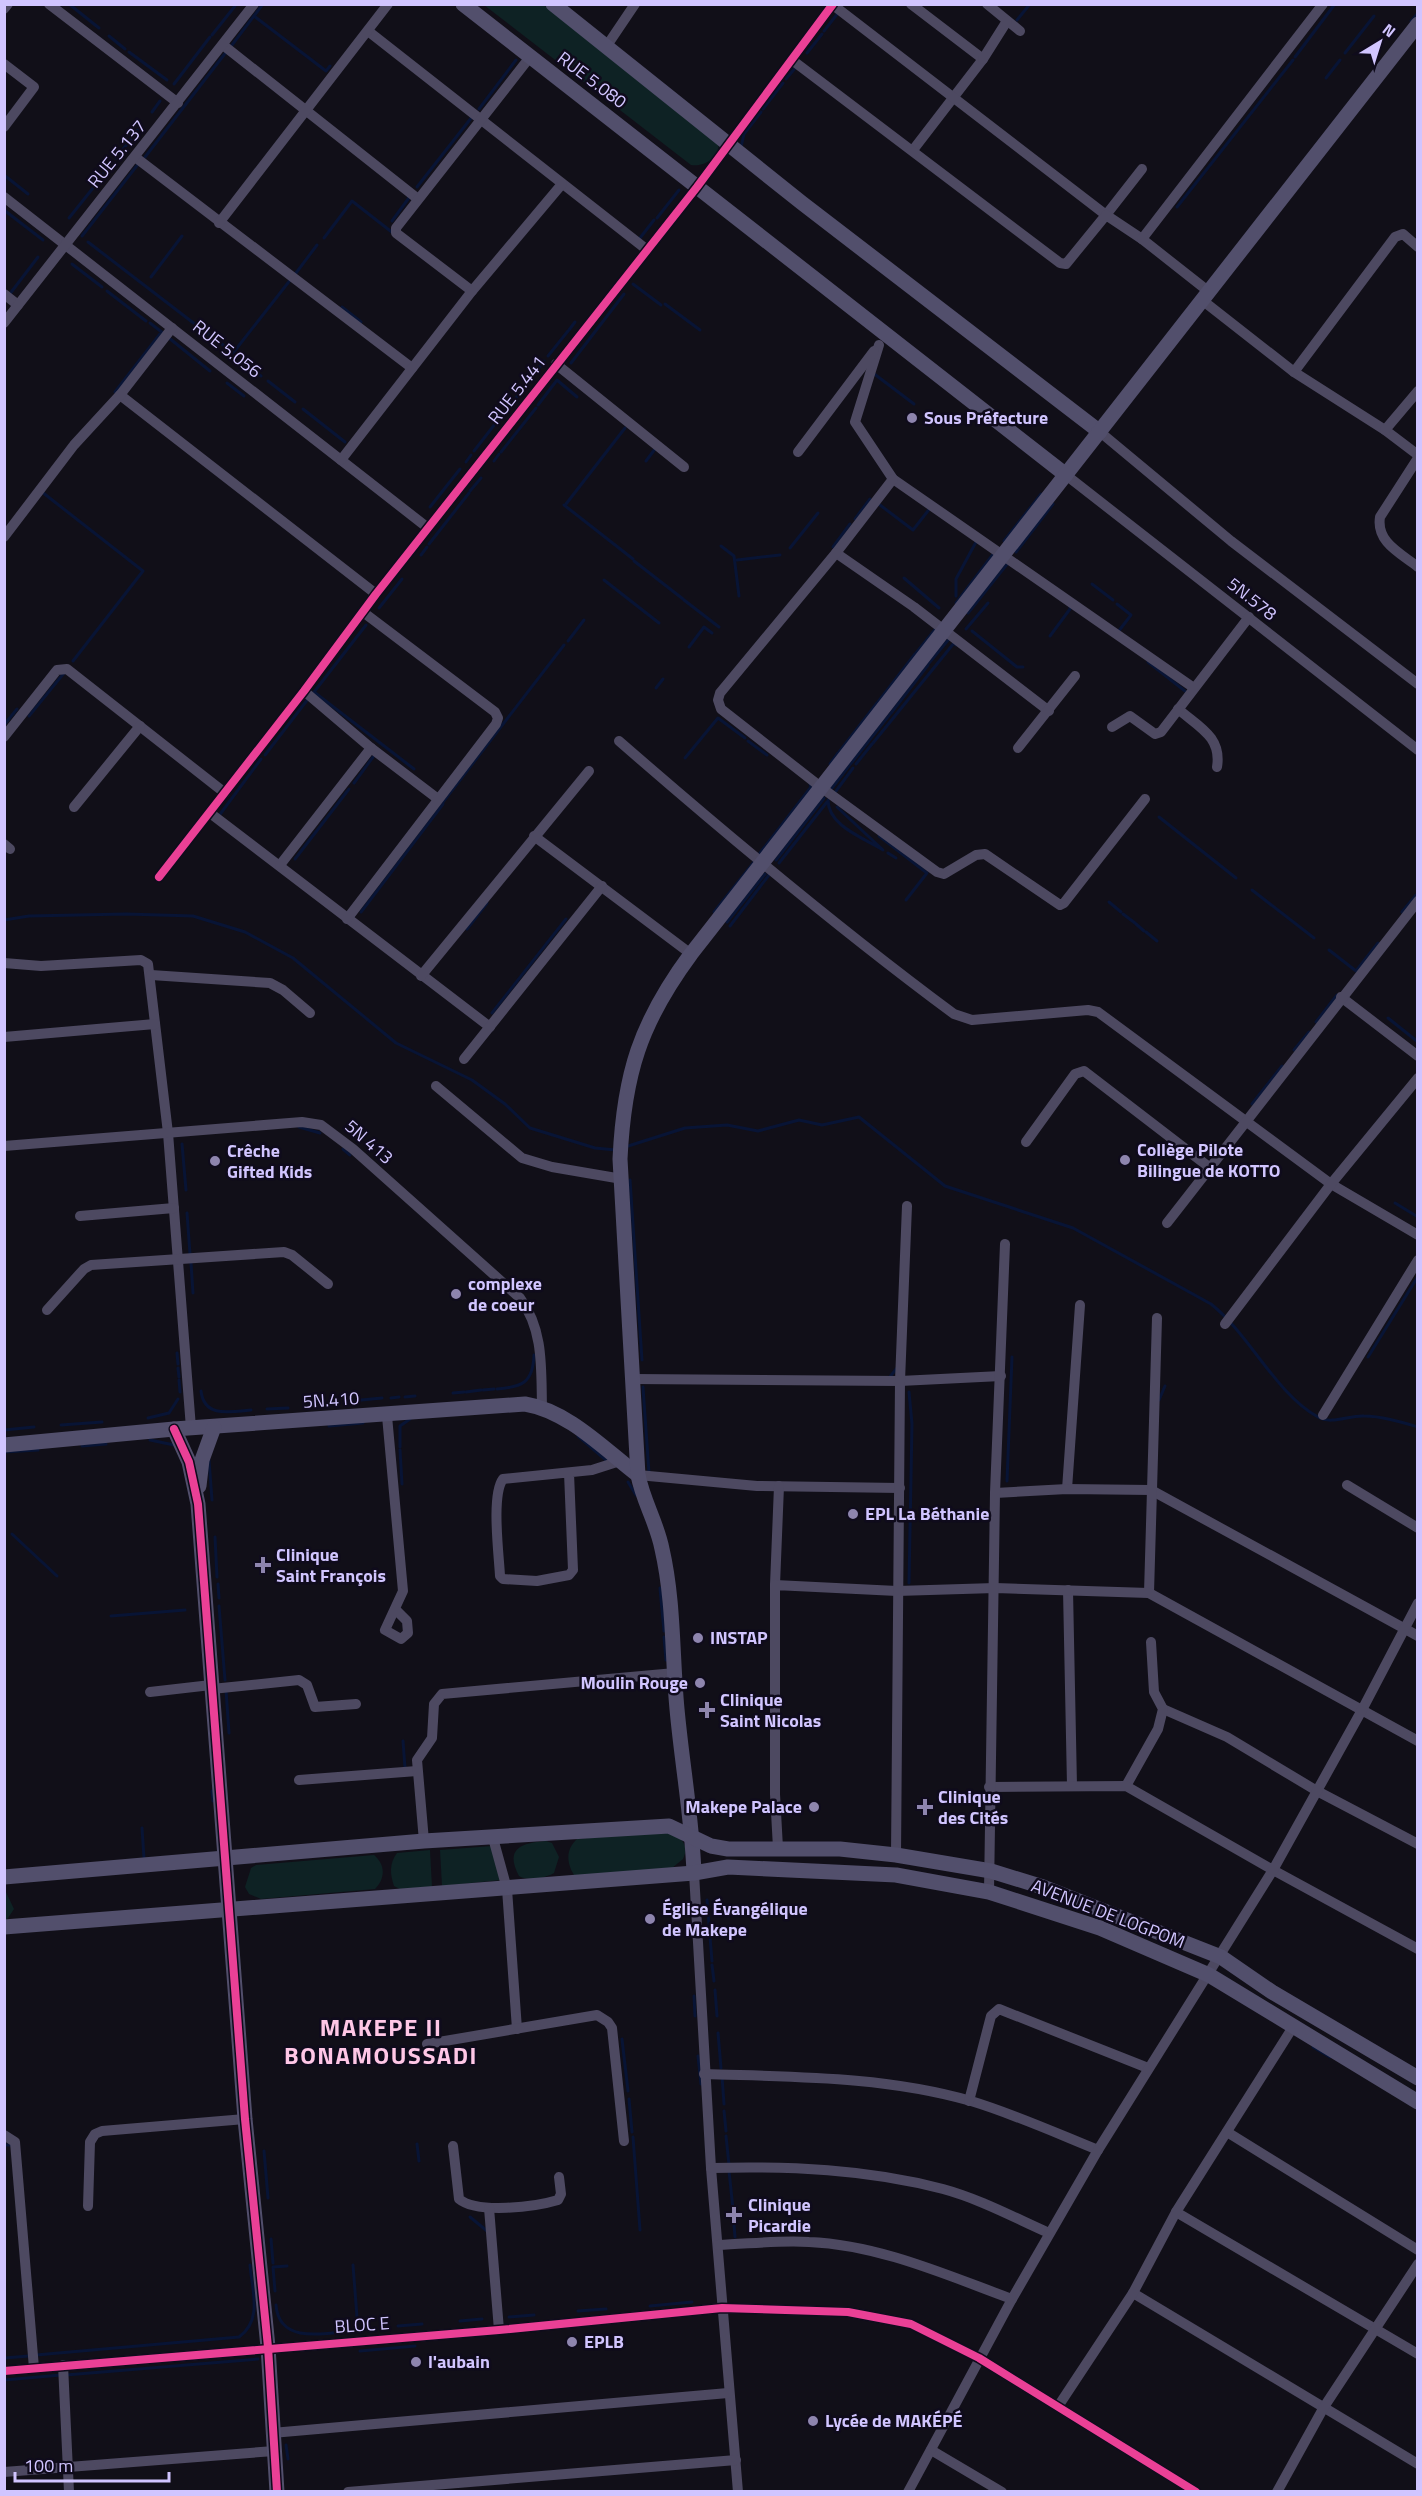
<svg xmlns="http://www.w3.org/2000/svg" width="1422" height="2496" font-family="'Titillium Web',sans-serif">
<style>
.green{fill:#0e2224}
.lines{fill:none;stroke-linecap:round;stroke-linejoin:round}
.stream{stroke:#081435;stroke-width:3}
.street{stroke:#4d4961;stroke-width:10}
.secondary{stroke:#524f6c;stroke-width:15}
.cycleway-casing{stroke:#0f0b1c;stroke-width:11}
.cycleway{stroke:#ea4096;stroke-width:8}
.poi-dot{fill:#8e85ae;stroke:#0f0b1c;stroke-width:2}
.labels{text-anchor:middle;stroke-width:5;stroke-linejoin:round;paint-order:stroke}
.street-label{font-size:18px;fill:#d1c5ff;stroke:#0f0b1c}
.poi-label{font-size:18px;font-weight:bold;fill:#d1c5ff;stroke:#0f0b1c;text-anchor:start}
.district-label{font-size:24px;font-weight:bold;letter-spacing:1.5px;fill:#ffc7e6;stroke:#0f0b1c}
</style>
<rect width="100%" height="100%" fill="#110f18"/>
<g class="green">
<path d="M484,5H544L713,134L719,142C719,157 706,167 691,165Z"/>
<path d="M668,1831C681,1838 690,1844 683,1859L672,1868L579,1876L574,1875C566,1862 566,1849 577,1839Z"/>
<path d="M546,1841L552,1843L559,1857L554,1873C545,1878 529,1882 519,1876C504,1848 522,1843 546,1841Z"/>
<polygon points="492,1846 501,1880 442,1886 440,1850"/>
<path d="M430,1850L432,1887L400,1889L394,1886C390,1874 389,1864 397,1853Z"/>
<path d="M374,1855C386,1865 385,1879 375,1889L261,1899L249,1894L245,1887L251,1868L256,1865Z"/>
<polygon points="4,1888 14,1909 4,1924"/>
</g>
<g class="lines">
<g class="stream">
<polyline points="69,4 99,28"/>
<polyline points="254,16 326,71 330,66"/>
<polyline points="1017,20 1030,4"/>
<polyline points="1411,21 1418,13"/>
<polyline points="824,31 838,13"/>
<polyline points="212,35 235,6"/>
<polyline points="109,36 125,49"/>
<polyline points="232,45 263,4"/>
<polyline points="129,52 167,80"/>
<polyline points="807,53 822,34"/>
<polyline points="1345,53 1374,16"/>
<polyline points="1295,57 1335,4"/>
<polyline points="1326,78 1340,60"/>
<polyline points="786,79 796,67"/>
<polyline points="174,84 210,37"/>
<polyline points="479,109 516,60"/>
<polyline points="763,109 783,83"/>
<polyline points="152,112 160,101"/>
<polyline points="741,147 744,134 761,112"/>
<polyline points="145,157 227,51"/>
<polyline points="116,158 138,130"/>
<polyline points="4,175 28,194"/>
<polyline points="99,180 108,167"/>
<polyline points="417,187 472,117"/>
<polyline points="1177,207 1293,60"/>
<polyline points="4,210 43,240"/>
<polyline points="69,218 97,183"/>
<polyline points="657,218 679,190"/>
<polyline points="392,221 411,195"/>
<polyline points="82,236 139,163"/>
<polyline points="324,238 352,201 393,233"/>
<polyline points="640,238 654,220"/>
<polyline points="88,242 200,328"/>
<polyline points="72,264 102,287"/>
<polyline points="296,273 317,245"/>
<polyline points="151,277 182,236"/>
<polyline points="633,284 661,305"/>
<polyline points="107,291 146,321"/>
<polyline points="9,295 38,257"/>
<polyline points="665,304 700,330"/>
<polyline points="342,307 361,322"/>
<polyline points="150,323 163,333"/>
<polyline points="569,330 575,322"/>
<polyline points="204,331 230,350"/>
<polyline points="169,338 210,371"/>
<polyline points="233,353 291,279"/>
<polyline points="548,356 568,331"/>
<polyline points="241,361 261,376"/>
<polyline points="571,363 624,294"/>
<polyline points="873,373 914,404"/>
<polyline points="268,381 295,402"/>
<polyline points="227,383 244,396"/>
<polyline points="115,392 160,334"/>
<polyline points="513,402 544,361"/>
<polyline points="538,405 557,380 577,397"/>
<polyline points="303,409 345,442"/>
<polyline points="474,451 509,406"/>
<polyline points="501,452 536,408"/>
<polyline points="494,461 499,454"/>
<polyline points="646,461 655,449"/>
<polyline points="466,462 471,455"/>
<polyline points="470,491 481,478"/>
<polyline points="42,492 143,571 73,661"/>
<polyline points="566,504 625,428"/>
<polyline points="564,505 633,559"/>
<polyline points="880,505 913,530 931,507"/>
<polyline points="430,507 460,469"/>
<polyline points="861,511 870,499"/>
<polyline points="855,519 860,512"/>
<polyline points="1004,541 1041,494"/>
<polyline points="429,544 469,493"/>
<polyline points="721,546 734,556 739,596"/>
<polyline points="833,547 850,524"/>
<polyline points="790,548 818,513"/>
<polyline points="1016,552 1053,504"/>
<polyline points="421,555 427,547"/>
<polyline points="737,560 780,555"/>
<polyline points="634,561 683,599"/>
<polyline points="904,578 939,608"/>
<polyline points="604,580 659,623"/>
<polyline points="1092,584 1113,600"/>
<polyline points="956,596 956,579 976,542"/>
<polyline points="684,600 719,627"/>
<polyline points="956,603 994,553"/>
<polyline points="1117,604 1131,615 1118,632"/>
<polyline points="379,608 402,579"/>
<polyline points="968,613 1008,563"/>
<polyline points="366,625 314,692 414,769"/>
<polyline points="966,629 988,603"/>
<polyline points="972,631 1017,667 1023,667"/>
<polyline points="1050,636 1070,609 1070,607"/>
<polyline points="568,641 584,620"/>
<polyline points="689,647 704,627 712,633"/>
<polyline points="916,653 937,627"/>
<polyline points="1148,662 1185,691"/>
<polyline points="929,663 949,639"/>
<polyline points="656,688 663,679"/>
<polyline points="878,702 915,654"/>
<polyline points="891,713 928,665"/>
<polyline points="29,716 64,673"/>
<polyline points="4,725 17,709"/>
<polyline points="748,741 767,755"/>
<polyline points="873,743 954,643 956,645"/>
<polyline points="839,752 877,703"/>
<polyline points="265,755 308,699"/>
<polyline points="685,758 718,718 745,738"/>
<polyline points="852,762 890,714"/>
<polyline points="830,764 838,753"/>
<polyline points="856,764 872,744"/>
<polyline points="354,783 373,757"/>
<polyline points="832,788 851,763"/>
<polyline points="836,791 853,768"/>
<path d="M828,800C828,826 864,838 883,850L837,807"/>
<polyline points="443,802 564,645"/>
<polyline points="218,817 261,759"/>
<polyline points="1159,817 1236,878"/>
<polyline points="879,836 927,873 906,900"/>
<polyline points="760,853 811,787 810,784"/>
<polyline points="888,853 896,858"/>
<polyline points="295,859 349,789"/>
<polyline points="776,860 824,798"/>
<polyline points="779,863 827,802"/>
<polyline points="1252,890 1314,938"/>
<polyline points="1109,902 1121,912"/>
<polyline points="361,912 443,804"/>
<polyline points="714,912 754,862"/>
<polyline points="1402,912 1416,895"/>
<polyline points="1123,914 1135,923"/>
<polyline points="4,920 29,916 126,914 193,916 245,932 293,958 396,1043 472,1080 505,1104 530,1128 595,1148 616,1150"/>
<polyline points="727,922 765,874"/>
<polyline points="1136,924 1144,931"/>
<polyline points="730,926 769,875"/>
<polyline points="467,929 487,903"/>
<polyline points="1146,932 1157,941"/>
<polyline points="1329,950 1356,971 1378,943"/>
<polyline points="492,1013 566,919"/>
<polyline points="1388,1018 1418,1042"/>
<polyline points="1316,1022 1337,995"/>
<polyline points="1294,1050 1309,1032"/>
<polyline points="1252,1104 1282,1066"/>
<polyline points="299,1127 320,1133"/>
<polyline points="182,1144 186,1190"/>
<path d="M625,1147L685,1128L727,1125L758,1131L799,1120L822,1125L859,1117L945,1186L1073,1228L1211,1304C1250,1335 1275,1393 1318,1417C1332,1425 1349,1415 1364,1416C1381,1416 1401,1422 1418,1427"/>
<polyline points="343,1149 350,1155"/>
<polyline points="630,1180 642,1360"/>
<polyline points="1395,1203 1418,1217"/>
<polyline points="187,1213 190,1254"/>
<polyline points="191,1263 193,1293"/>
<polyline points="177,1353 178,1364"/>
<polyline points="1368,1357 1417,1278"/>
<polyline points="178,1368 179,1377"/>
<polyline points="889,1378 897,1368"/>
<polyline points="179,1380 180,1392"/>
<polyline points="643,1387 649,1473"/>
<path d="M497,1389C522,1387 533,1383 534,1355"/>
<polyline points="483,1390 494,1389"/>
<path d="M201,1391C204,1418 230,1412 251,1410"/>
<polyline points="466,1392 481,1390"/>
<polyline points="453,1393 464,1392"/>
<polyline points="405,1397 415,1396"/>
<polyline points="391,1398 399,1397"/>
<polyline points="1159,1400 1165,1386"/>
<polyline points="351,1401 382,1398"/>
<polyline points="267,1409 288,1408"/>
<polyline points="148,1418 169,1413 178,1399"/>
<polyline points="61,1425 102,1422"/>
<polyline points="329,1426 363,1423"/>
<polyline points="4,1430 34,1427"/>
<polyline points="578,1436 607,1461"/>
<polyline points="150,1440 174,1445"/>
<polyline points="82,1446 106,1444"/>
<polyline points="400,1447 400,1426 410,1419"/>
<polyline points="400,1450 402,1484"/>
<polyline points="4,1452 38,1450"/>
<polyline points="209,1460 212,1500"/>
<polyline points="1007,1481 1012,1357"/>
<polyline points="628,1482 636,1495"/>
<polyline points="12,1534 57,1576"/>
<polyline points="215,1537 217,1577"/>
<polyline points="909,1583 912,1424 909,1392"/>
<polyline points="218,1584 219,1598"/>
<polyline points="660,1588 664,1631"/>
<polyline points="219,1606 225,1680"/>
<polyline points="111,1616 185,1610"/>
<polyline points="664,1637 666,1660"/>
<polyline points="226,1690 229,1733"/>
<polyline points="403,1741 405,1768"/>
<polyline points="212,1791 213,1801"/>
<polyline points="142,1828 144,1858"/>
<polyline points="707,1900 712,1961"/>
<polyline points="712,1965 714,1981"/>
<polyline points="715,1990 717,2016"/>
<polyline points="694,1996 695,2016"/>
<polyline points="718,2033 721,2068"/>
<polyline points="622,2039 628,2091"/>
<polyline points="1313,2047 1330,2057"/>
<polyline points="698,2056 701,2084"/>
<polyline points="722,2076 724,2104"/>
<polyline points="629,2099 632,2132"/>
<polyline points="724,2111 726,2131"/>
<polyline points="726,2136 729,2165"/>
<polyline points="633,2137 640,2230"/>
<polyline points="417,2144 419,2161"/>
<polyline points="4,2145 12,2145"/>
<polyline points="264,2151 268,2198"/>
<polyline points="729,2171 733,2209"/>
<polyline points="733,2213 735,2237"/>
<polyline points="470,2217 487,2231"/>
<polyline points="271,2239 273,2263"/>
<polyline points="353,2265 357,2317"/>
<polyline points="275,2291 273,2267 287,2266"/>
<path d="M276,2305C279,2347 331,2332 359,2330"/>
<polyline points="650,2306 692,2302"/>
<polyline points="578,2311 606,2309"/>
<polyline points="509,2317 534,2315"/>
<polyline points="460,2321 482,2319"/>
<polyline points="398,2326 422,2324"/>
<polyline points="360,2351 415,2346"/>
<path d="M36,2355L239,2337C263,2320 252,2290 250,2265"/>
<polyline points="4,2358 29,2356"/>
<polyline points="66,2375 258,2359"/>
<polyline points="4,2380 61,2375"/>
<polyline points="286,2445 288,2459"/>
</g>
<g class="street">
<polyline points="49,4 178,103"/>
<polyline points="911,4 983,59 913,150"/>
<polyline points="987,4 1020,31"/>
<polyline points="833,5 1106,215 1142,169"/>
<polyline points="4,9 8,4"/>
<polyline points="368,31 646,249"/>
<polyline points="223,45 418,199"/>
<polyline points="606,47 635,4"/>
<polyline points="983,59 1007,21"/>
<polyline points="792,60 1060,263 1066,264 1106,215 1142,239"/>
<polyline points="4,64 34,87 4,127"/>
<polyline points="135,157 412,368"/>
<polyline points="4,197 428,528"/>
<polyline points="219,223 388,4"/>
<polyline points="472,291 396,233 396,228 530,57"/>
<polyline points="1208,291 1142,239 1323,4"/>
<polyline points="4,294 18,305"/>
<polyline points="1202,300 1294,372 1385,430 1418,455"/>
<polyline points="4,323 254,4"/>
<polyline points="879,345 855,422 893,479 1194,688"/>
<polyline points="556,364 684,467"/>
<polyline points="1294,372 1395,237 1403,234 1418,247"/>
<polyline points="120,395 376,594"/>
<polyline points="1385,430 1418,391"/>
<polyline points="1100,432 1231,541 1418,684"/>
<polyline points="798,452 874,351"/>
<path d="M1418,458L1380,517C1376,542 1400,553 1418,567"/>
<polyline points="341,460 472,291 562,184"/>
<polyline points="1066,475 1418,750"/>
<polyline points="893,479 836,553 914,607 1049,711"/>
<polyline points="4,537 74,445 120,395 172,328"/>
<polyline points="836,553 720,693 718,700 721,709 822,788 937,872 944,874 976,855 985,854 1060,905 1064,903 1145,799"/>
<polyline points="304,691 371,748 438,799"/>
<path d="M1178,709C1199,727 1222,737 1217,767"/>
<polyline points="1112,727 1130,716 1155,734 1161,732 1249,617"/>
<polyline points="4,737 57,670 67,669 225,793"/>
<path d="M619,741C728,836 838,928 954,1014L972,1020L1088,1010L1098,1012L1331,1184L1418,1235"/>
<polyline points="1018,748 1075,676"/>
<polyline points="74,807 140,726"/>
<polyline points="210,813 490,1027"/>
<polyline points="534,836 691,954"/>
<polyline points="4,844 10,849"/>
<polyline points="280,865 371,748"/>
<polyline points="159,877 304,691 376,594 697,187 833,4"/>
<polyline points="347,919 496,724 498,718 495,712 363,612"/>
<polyline points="4,963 41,966 141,960 148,964 168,1133 191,1428"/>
<polyline points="151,975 270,983 283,990 310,1013"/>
<polyline points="421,976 589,771"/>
<polyline points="1341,997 1418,1056"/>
<polyline points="4,1037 155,1024"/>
<polyline points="464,1059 602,886"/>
<polyline points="436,1086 522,1158 552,1167 622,1179"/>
<polyline points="1026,1142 1075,1074 1084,1071 1209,1167"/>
<path d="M4,1146L302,1122L321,1125L353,1149L520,1298C544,1330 541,1369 542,1407"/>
<polyline points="80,1216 174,1208"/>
<polyline points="1167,1223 1418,901"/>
<polyline points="47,1310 84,1269 91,1265 284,1252 292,1255 328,1284"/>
<polyline points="1225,1324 1331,1184 1418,1078"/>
<polyline points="633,1379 900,1381 1001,1376"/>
<polyline points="1323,1415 1418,1260"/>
<polyline points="387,1416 403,1591 385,1630 401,1639 408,1633 407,1621 395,1609"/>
<path d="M569,1473L573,1570L569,1575L537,1581L503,1579L500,1576C499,1555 491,1495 503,1479L592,1470L620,1461"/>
<polyline points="638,1475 757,1486 900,1488"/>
<polyline points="1347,1485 1418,1528"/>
<polyline points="1067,1489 1080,1305"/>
<polyline points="995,1493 1067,1489 1151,1490 1418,1636"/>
<polyline points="775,1585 779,1486"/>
<polyline points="1068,1590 1072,1786"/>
<polyline points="1149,1593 1157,1318"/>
<polyline points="212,1689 299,1680 307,1685 315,1707 356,1704"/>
<polyline points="150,1692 211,1685"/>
<polyline points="1163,1709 1227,1737 1317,1791 1418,1844"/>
<polyline points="299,1780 417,1771"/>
<polyline points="1126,1786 1158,1729 1163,1709 1154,1692 1151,1642"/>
<polyline points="989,1787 1126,1786 1273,1870 1418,1949"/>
<polyline points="493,1838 507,1889 517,2029"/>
<polyline points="424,1841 417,1760 432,1738 434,1704 442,1694 675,1673"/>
<polyline points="778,1848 775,1794 775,1585 897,1591 995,1588 1149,1593 1418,1741"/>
<polyline points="896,1855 900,1381 907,1206"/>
<polyline points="694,1873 711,2168 738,2492"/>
<polyline points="989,1892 995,1493 1005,1244"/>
<polyline points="427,2044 597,2015 608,2022 612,2028 624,2141"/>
<path d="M704,2074C793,2077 884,2076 971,2101C1014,2114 1056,2133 1098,2150"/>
<polyline points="969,2101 991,2016 999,2009 1148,2068"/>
<polyline points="1227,2132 1418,2250"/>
<polyline points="4,2135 15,2142 34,2368"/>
<path d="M453,2146L459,2199C477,2214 535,2207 558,2200L561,2194L559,2177"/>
<path d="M711,2168C789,2166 867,2169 943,2189C980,2199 1015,2218 1049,2233"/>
<polyline points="88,2206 90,2142 95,2134 102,2131 245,2119"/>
<polyline points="489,2208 499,2330"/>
<polyline points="1176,2212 1418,2354"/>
<path d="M718,2245C748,2244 779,2240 809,2242C880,2245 946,2275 1012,2299"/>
<polyline points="1133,2293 1418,2464"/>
<polyline points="63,2365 69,2492"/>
<polyline points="4,2371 499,2330 722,2308 848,2312 911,2324 979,2358 1196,2492"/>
<polyline points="1059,2405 1133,2293 1176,2212 1293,2027"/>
<polyline points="272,2433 728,2393"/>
<polyline points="931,2450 1002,2492"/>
<polyline points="4,2472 274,2451"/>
<polyline points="348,2492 736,2460"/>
<polyline points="908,2492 1012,2299 1098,2150 1273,1870 1362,1710 1418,1603"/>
<polyline points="1277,2492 1324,2407 1418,2264"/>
</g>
<g class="secondary">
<polyline points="463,4 1066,475"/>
<polyline points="553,4 802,203 1100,432"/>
<polyline points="174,1429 189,1462 198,1504 245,2119 268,2347 277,2492"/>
<path d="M4,1445L174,1429L525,1404C568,1411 604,1449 638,1475"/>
<polyline points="199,1486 202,1460 214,1427"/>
<path d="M694,1873C692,1818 682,1764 677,1709C672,1656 674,1601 662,1549C657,1523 643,1501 638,1475L620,1159C624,1074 640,1023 691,954L1418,24"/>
<polyline points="4,1877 424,1841 669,1826 711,1846 728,1849 840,1849 896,1855 991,1871 1043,1887 1221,1957 1272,1992 1418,2078"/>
<polyline points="4,1927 694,1873 728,1867 896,1875 989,1892 1100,1928 1209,1975 1418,2102"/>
</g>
<defs>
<g id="cycleway">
<polyline points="159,877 304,691 376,594 697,187 833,4"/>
<polyline points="174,1429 189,1462 198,1504 245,2119 268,2347 277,2492"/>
<polyline points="4,2371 499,2330 722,2308 848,2312 911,2324 979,2358 1196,2492"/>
</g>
</defs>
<use href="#cycleway" class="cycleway-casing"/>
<use href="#cycleway" class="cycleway"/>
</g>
<g class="poi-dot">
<circle cx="912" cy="418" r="6"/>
<circle cx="1125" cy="1160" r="6"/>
<circle cx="215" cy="1161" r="6"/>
<circle cx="456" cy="1294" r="6"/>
<circle cx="853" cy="1514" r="6"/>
<path d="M260 1556h6v6h6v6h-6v6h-6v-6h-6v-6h6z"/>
<circle cx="698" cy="1638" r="6"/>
<circle cx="700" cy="1683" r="6"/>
<path d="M704 1701h6v6h6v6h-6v6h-6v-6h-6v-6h6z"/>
<circle cx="814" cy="1807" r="6"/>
<path d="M922 1798h6v6h6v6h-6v6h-6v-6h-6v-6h6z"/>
<circle cx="650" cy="1919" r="6"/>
<path d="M731 2206h6v6h6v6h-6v6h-6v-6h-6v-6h6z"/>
<circle cx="572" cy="2342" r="6"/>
<circle cx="416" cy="2362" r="6"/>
<circle cx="813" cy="2421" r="6"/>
</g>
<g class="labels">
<g class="street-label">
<text transform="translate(592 80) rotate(37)" y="6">RUE 5.080</text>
<text transform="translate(117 154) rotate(-51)" y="6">RUE 5.137</text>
<text transform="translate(227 349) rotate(38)" y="6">RUE 5.056</text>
<text transform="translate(517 390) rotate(-52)" y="6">RUE 5.441</text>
<text transform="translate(1252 599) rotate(38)" y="6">5N.578</text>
<text transform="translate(369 1142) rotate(41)" y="6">5N 413</text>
<text transform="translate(331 1400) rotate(-4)" y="6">5N.410</text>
<text transform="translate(1108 1914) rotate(21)" y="6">AVENUE DE LOGPOM</text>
<text transform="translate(362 2325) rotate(-4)" y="6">BLOC E</text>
</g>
<g class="poi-label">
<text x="924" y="424">Sous Préfecture</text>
<text x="1137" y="1156">Collège Pilote<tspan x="1137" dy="21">Bilingue de KOTTO</tspan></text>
<text x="227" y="1157">Crêche<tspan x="227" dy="21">Gifted Kids</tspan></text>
<text x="468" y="1290">complexe<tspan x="468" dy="21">de coeur</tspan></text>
<text x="865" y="1520">EPL La Béthanie</text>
<text x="276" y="1561">Clinique<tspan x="276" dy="21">Saint François</tspan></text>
<text x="710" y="1644">INSTAP</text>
<text x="688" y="1689" text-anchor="end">Moulin Rouge</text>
<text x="720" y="1706">Clinique<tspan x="720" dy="21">Saint Nicolas</tspan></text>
<text x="938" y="1803">Clinique<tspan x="938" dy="21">des Cités</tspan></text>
<text x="802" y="1813" text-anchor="end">Makepe Palace</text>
<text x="662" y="1915">Église Évangélique<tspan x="662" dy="21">de Makepe</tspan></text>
<text x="748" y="2211">Clinique<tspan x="748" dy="21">Picardie</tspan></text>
<text x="584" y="2348">EPLB</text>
<text x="428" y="2368">l'aubain</text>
<text x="825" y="2427">Lycée de MAKÉPÉ</text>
</g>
<g class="district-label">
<text x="381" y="2036">MAKEPE II<tspan x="381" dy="28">BONAMOUSSADI</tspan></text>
</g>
</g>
<rect width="1422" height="2496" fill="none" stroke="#d1c5ff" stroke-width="12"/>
<g transform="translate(1380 42) rotate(38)" stroke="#0f0b1c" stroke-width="4.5" paint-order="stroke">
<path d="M0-4.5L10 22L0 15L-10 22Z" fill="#d1c5ff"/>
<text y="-9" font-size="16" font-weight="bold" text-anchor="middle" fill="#d1c5ff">N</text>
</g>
<path d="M15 2472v9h154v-9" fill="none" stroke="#d1c5ff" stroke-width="3"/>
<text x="24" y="2472" font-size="18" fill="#d1c5ff" stroke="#0f0b1c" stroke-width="4.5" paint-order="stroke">100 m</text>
</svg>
